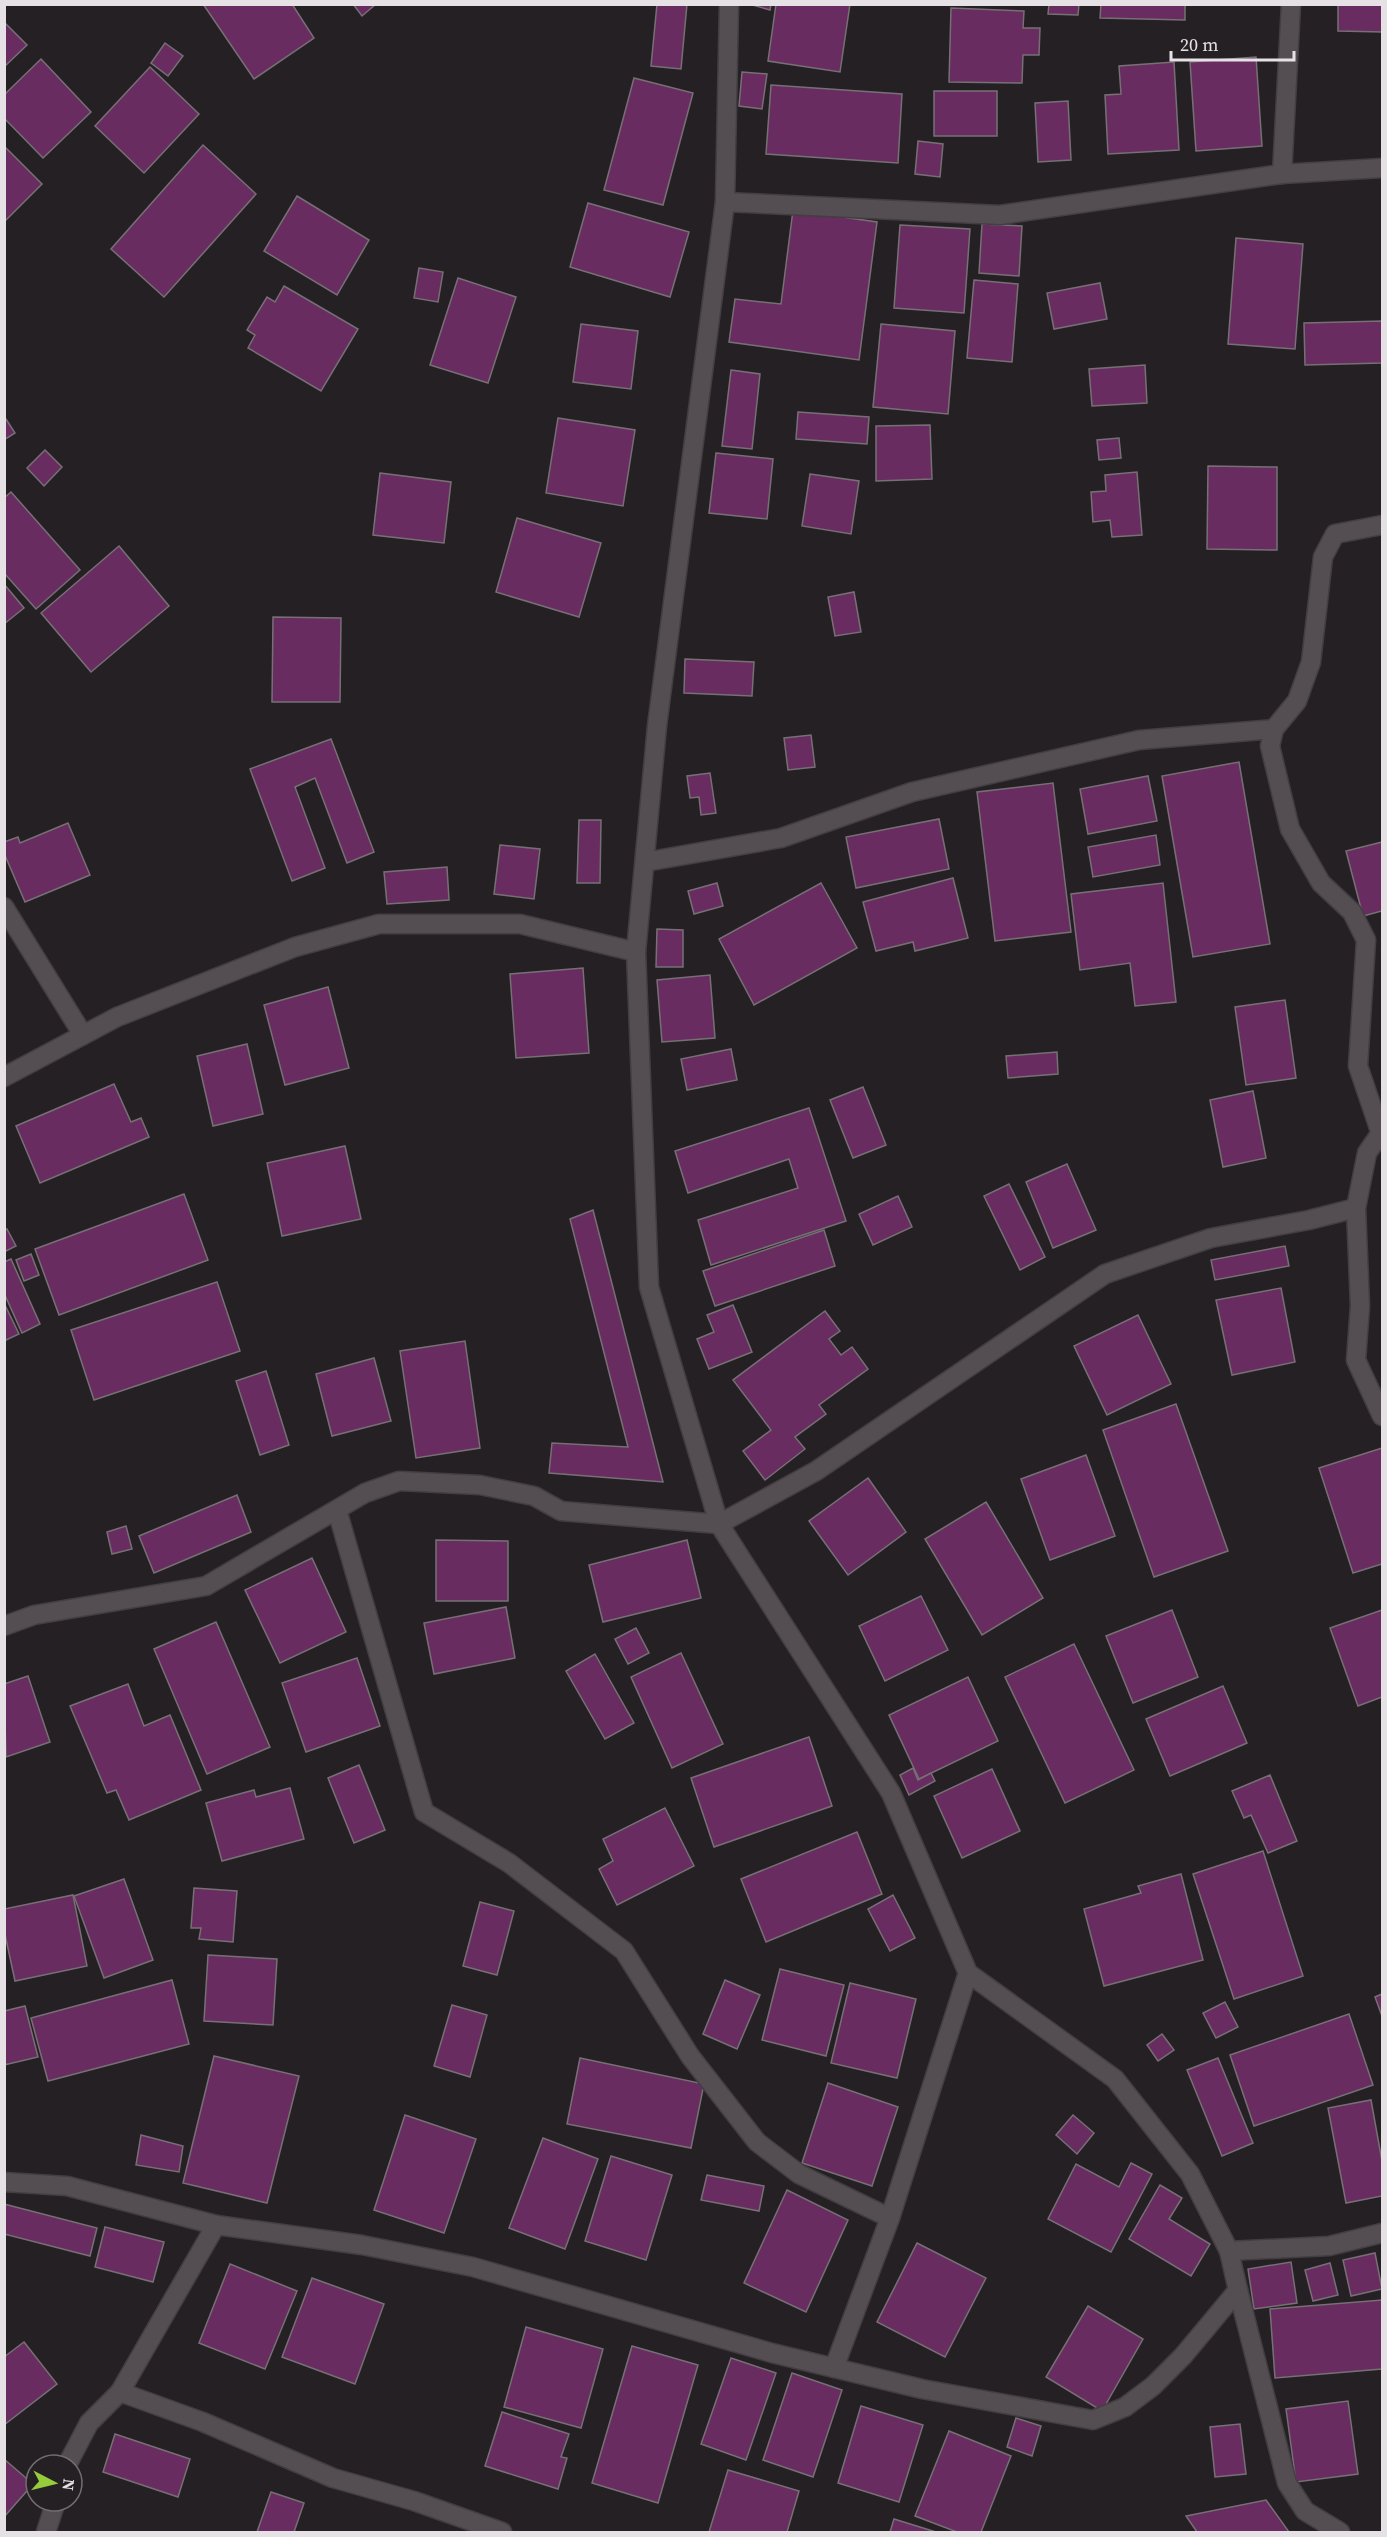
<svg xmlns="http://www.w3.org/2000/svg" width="1387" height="2537" font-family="'Source Serif 4',serif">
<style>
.building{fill:#682c61;stroke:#767075;stroke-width:1.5}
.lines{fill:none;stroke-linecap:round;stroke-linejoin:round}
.street-casing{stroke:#423e41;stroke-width:21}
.street{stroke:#544e53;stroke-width:18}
</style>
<rect width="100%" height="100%" fill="#252024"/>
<g class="building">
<polygon points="203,4 292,4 314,38 254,79"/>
<polygon points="353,4 376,4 362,16"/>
<polygon points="657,4 687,4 681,69 651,66"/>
<polygon points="749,4 771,4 770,10"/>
<polygon points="776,4 850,4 840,72 768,61"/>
<polygon points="1049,4 1079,4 1078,15 1048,14"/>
<polygon points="1101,4 1185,4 1185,20 1100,18"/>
<polygon points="1338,4 1382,4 1382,32 1338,31"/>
<polygon points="951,8 1024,11 1023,28 1040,28 1039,55 1023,55 1022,83 949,82"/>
<polygon points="4,22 27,45 4,67"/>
<polygon points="165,43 183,56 168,76 151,63"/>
<polygon points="1256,57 1262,146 1196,151 1190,62"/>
<polygon points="41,59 91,112 43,158 4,118 4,95"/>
<polygon points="1174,62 1179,150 1108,154 1105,95 1121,94 1119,66"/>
<polygon points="150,67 199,114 144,173 95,126"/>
<polygon points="742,72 767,74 762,109 739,106"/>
<polygon points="634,78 693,93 663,205 604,190"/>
<polygon points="771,85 902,94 898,163 766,154"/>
<rect x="934" y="91" width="63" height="45"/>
<polygon points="1068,101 1071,160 1038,162 1035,103"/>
<polygon points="918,141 943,144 940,177 915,174"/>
<polygon points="203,145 256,194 164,297 111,249"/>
<polygon points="4,146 42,184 4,222"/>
<polygon points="297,196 369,240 337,295 264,251"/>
<polygon points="588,203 689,232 670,297 570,267"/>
<polygon points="793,210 877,222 859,360 729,342 735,299 781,304"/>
<polygon points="982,224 1022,226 1019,276 979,273"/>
<polygon points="900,225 970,229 964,313 894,308"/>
<polygon points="1236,238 1303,244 1295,349 1228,344"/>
<polygon points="419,268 443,272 438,302 414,298"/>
<polygon points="458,278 516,297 488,383 430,365"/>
<polygon points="974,280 1018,284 1012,362 967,358"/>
<polygon points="1100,283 1107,319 1054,329 1047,293"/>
<polygon points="284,286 358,329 321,391 248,348 255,335 247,330 267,297 275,302"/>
<polygon points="1382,321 1382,363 1305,365 1304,323"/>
<polygon points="581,324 638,331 631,389 573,382"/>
<polygon points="881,324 955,331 948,414 873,407"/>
<polygon points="1145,365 1147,403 1092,406 1089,369"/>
<polygon points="731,370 760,374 752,449 722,446"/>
<polygon points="798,412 869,417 867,444 796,439"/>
<polygon points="4,416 15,433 4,440"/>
<polygon points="558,418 635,430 623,506 546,493"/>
<polygon points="930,425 932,479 876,481 876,426"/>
<polygon points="1119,438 1121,458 1099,460 1097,440"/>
<polygon points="45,450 62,467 44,486 27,468"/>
<polygon points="716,453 773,459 767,519 709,513"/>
<polygon points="1208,466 1277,467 1277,550 1207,549"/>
<polygon points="1137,472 1142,535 1112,537 1110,520 1093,522 1091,492 1106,491 1105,475"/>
<polygon points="380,473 451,482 444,543 373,535"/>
<polygon points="810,474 859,481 851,534 802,526"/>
<polygon points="11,492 80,570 36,609 4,573 4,498"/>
<polygon points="517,518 601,543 579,617 496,592"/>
<polygon points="119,546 169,606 91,672 41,613"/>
<polygon points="4,584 24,608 4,624"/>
<polygon points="854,592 861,632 835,636 828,597"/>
<polygon points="273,617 341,618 340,702 272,702"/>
<polygon points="685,659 754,662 752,696 684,693"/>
<polygon points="811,735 815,767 788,770 784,738"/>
<polygon points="331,739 374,852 347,863 315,778 295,787 325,868 292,881 250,769"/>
<polygon points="1239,762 1270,944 1193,957 1162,776"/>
<polygon points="710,773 716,813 701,815 699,797 690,798 687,776"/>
<polygon points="1148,776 1157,821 1088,834 1080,789"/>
<polygon points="1053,783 1071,932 995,941 977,792"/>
<polygon points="939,819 949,869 856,888 846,837"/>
<polygon points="579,820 601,820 600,883 577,883"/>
<polygon points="68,823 90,875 25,902 4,853 4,842 18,837 20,843"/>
<polygon points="1156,835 1160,865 1093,877 1088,847"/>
<polygon points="1382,842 1382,911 1363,916 1346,851"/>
<polygon points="500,845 540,849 534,899 494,894"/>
<polygon points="447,867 449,900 387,904 384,872"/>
<polygon points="953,878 968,938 915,951 913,942 876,951 863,902"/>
<polygon points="717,883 723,906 694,914 688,891"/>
<polygon points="821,883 857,948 754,1005 719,939"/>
<polygon points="1163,883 1176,1002 1135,1006 1130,963 1080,970 1071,894"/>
<polygon points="657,929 683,930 683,967 656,967"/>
<polygon points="583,968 589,1053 516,1058 510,974"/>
<polygon points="710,975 715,1038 662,1042 657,980"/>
<polygon points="328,987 349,1068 285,1085 264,1005"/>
<polygon points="1285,1000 1296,1078 1246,1085 1235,1007"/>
<polygon points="247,1044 263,1114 213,1126 197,1056"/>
<polygon points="731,1049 737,1080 687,1090 681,1059"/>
<polygon points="1057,1052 1058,1074 1008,1078 1006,1056"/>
<polygon points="114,1084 131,1122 141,1118 149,1137 40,1183 16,1126"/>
<polygon points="863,1087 886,1145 853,1158 830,1100"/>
<polygon points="1253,1091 1266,1158 1223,1167 1210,1100"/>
<polygon points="809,1108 846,1221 711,1265 698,1220 798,1188 789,1159 688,1193 675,1151"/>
<polygon points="345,1146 361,1219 282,1236 267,1163"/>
<polygon points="1067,1164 1096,1230 1053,1248 1026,1182"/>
<polygon points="1009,1184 1045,1257 1020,1270 984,1196"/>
<polygon points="184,1194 208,1260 59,1315 35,1249"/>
<polygon points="898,1196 912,1227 873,1245 859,1214"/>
<polygon points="593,1210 663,1482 549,1473 552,1443 628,1447 570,1219"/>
<polygon points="7,1229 16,1246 4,1252 4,1230"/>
<polygon points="824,1230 835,1266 715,1306 703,1271"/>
<polygon points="1285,1246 1289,1266 1215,1280 1211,1260"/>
<polygon points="31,1254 39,1275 24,1281 16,1260"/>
<polygon points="11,1259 40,1324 22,1333 4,1293 4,1262"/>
<polygon points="217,1282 240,1351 94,1400 71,1330"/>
<polygon points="1281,1288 1295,1362 1232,1375 1216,1300"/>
<polygon points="4,1303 19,1334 4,1341"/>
<polygon points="733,1305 752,1352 709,1369 697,1339 714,1332 707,1315"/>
<polygon points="825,1311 840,1331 829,1339 841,1355 852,1347 868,1369 819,1405 826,1414 795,1437 805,1449 765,1480 743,1451 771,1430 733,1380"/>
<polygon points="1138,1315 1171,1384 1107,1415 1074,1346"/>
<polygon points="465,1341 480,1448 416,1458 400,1351"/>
<polygon points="374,1358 391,1421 332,1436 316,1374"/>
<polygon points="266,1371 289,1445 260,1455 236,1381"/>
<polygon points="1176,1404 1228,1551 1154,1577 1103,1430"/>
<polygon points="1382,1448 1382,1564 1353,1573 1319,1468"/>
<polygon points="1086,1455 1115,1536 1050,1560 1021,1479"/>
<polygon points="868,1478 906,1532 848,1575 809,1521"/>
<polygon points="237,1495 251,1532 154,1573 139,1536"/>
<polygon points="986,1502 1043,1598 982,1635 925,1539"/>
<polygon points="126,1526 132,1549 112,1554 107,1532"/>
<polygon points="436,1540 508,1541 508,1601 436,1601"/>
<polygon points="687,1540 701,1598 603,1622 589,1565"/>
<polygon points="312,1558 346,1632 280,1663 245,1590"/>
<polygon points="921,1596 948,1650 885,1681 859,1626"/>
<polygon points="506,1607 515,1658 434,1674 424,1623"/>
<polygon points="1172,1610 1198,1677 1133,1703 1106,1636"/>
<polygon points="1382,1610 1382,1697 1358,1706 1330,1628"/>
<polygon points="216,1622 270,1747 207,1774 154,1649"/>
<polygon points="636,1628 649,1653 628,1664 615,1639"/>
<polygon points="1074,1644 1134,1770 1065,1803 1005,1677"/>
<polygon points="681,1653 723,1744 672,1768 631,1677"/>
<polygon points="595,1654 634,1723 605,1739 566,1671"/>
<polygon points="357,1658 380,1726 306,1752 282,1683"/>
<polygon points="28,1676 50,1742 6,1757 4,1684"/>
<polygon points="968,1677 998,1741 919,1779 889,1715"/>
<polygon points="128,1684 144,1726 170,1715 201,1790 129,1820 116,1790 107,1793 70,1706"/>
<polygon points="1223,1686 1247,1743 1170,1776 1146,1719"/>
<polygon points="809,1737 832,1806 714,1847 691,1778"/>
<polygon points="359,1765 385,1830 354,1843 328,1778"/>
<polygon points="913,1768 918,1780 931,1773 935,1781 909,1795 900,1775"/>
<polygon points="992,1769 1020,1831 962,1858 934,1796"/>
<polygon points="1270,1775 1297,1841 1268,1853 1251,1815 1244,1818 1232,1791"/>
<polygon points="290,1788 304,1839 222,1861 206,1803 254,1790 256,1797"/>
<polygon points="665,1808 694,1866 617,1905 599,1869 613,1861 603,1839"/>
<polygon points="857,1832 882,1894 766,1942 741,1879"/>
<polygon points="1263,1851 1303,1976 1234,1999 1193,1874"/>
<polygon points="1181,1874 1203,1960 1104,1986 1084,1909 1141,1893 1138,1886"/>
<polygon points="124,1879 153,1960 104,1978 74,1896"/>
<polygon points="194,1888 237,1891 233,1942 199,1939 201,1928 191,1928"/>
<polygon points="73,1895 87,1966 15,1981 4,1930 4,1909"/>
<polygon points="893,1895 915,1938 890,1951 868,1909"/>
<polygon points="480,1902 514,1911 497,1975 463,1966"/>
<polygon points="208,1955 277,1959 273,2025 204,2021"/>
<polygon points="780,1969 844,1985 826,2056 762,2040"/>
<polygon points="172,1980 189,2044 48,2081 31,2018"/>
<polygon points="725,1980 760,1995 737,2049 703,2034"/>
<polygon points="850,1983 916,1999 897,2078 831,2063"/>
<polygon points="1382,1994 1382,2016 1375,1997"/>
<polygon points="1225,2002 1238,2027 1216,2038 1203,2013"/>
<polygon points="452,2005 487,2015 470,2077 434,2066"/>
<polygon points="25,2006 38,2057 4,2065 4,2011"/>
<polygon points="1349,2014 1373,2085 1254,2126 1230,2055"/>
<polygon points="1162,2034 1174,2050 1158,2061 1147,2045"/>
<polygon points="214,2056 299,2076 267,2203 183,2183"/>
<polygon points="580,2058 704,2084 691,2148 567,2124"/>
<polygon points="1218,2058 1253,2143 1222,2156 1187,2070"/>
<polygon points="828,2083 898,2107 872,2186 802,2163"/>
<polygon points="1371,2100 1382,2161 1382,2196 1346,2203 1328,2108"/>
<polygon points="405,2115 476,2139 444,2233 374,2210"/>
<polygon points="1073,2115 1094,2133 1077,2154 1056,2135"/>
<polygon points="141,2135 183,2146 179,2172 136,2165"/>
<polygon points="543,2138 598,2159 565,2249 509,2228"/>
<polygon points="611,2156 672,2175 646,2260 585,2241"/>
<polygon points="1131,2163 1152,2174 1111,2252 1048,2219 1076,2164 1119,2187"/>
<polygon points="707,2175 764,2186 759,2211 701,2200"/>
<polygon points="1160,2185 1182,2198 1169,2219 1210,2244 1191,2276 1129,2239"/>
<polygon points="787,2190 848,2220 806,2312 744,2283"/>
<polygon points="4,2204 97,2228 90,2256 4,2234"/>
<polygon points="105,2227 164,2242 153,2282 95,2267"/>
<polygon points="917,2243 986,2278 945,2357 877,2322"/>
<polygon points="1375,2253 1382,2289 1351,2296 1343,2260"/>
<polygon points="1291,2262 1297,2303 1254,2309 1248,2269"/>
<polygon points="1330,2263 1338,2295 1313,2301 1305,2270"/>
<polygon points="230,2264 297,2291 265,2369 199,2343"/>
<polygon points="312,2278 384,2304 355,2384 282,2357"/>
<polygon points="1382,2300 1382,2369 1275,2378 1270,2309"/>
<polygon points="1088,2306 1143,2339 1102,2411 1046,2377"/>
<polygon points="526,2327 603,2349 581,2428 504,2407"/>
<polygon points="24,2342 57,2384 4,2425 4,2357"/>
<polygon points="632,2346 698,2365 658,2503 592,2483"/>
<polygon points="731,2358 776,2373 746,2460 701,2444"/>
<polygon points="792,2373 842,2390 813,2477 763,2460"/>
<polygon points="1348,2401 1358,2474 1296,2482 1286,2409"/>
<polygon points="861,2406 923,2425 899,2502 838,2483"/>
<polygon points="502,2412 569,2434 561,2457 567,2458 558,2489 485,2466"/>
<polygon points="1016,2418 1041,2426 1032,2456 1007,2447"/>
<polygon points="1240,2424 1246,2474 1215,2477 1210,2427"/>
<polygon points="949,2431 1011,2456 981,2532 957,2532 915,2516"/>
<polygon points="115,2434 190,2459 178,2497 103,2472"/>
<polygon points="4,2459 33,2484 4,2517"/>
<polygon points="728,2470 799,2491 787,2532 709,2532"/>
<polygon points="271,2492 304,2503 294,2532 257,2532"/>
<polygon points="1266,2500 1289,2532 1197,2532 1186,2516"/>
<polygon points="894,2519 936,2532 890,2532"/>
</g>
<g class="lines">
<defs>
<g id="street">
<polyline points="729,4 725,202 657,726 636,952 649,1287 719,1524 891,1793 968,1973 1115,2079 1190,2174 1229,2251 1329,2246 1382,2233"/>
<polyline points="1282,174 1291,4"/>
<polyline points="725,202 1000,215 1282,174 1382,168"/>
<polyline points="645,862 781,838 912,792 1139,740 1274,729"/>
<polyline points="4,907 83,1035"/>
<polyline points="4,1077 117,1017 295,947 379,924 520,924 636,952"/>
<polyline points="1382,1131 1367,1153 1356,1208 1360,1306 1356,1360 1382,1416"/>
<polyline points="1381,1134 1358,1066 1366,940 1352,912 1321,883 1290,829 1270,746 1274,729 1297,701 1311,662 1323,557 1335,534 1382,525"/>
<polyline points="337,1510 424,1812 509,1863 624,1951 690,2056 757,2142 799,2174 890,2218"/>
<polyline points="4,1626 34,1615 206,1586 365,1493 399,1481 480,1485 534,1496 561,1511 719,1524 816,1471 1105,1274 1211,1238 1309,1220 1356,1208"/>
<polyline points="4,2182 67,2186 216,2225 362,2245 473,2267 772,2353 922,2389 1093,2420 1125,2407 1153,2386 1183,2356 1238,2290 1229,2251"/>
<polyline points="1238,2290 1287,2483 1305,2511 1340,2532"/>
<polyline points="834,2368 890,2218 968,1973"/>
<polyline points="120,2392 216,2225"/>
<polyline points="67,2465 89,2423 120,2392 203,2422 333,2478 414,2501 502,2532"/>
<polyline points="46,2532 56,2501"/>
</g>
</defs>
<use href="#street" class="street-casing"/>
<use href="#street" class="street"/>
</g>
<rect width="1387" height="2537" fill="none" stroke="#e5e1e4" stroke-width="12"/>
<g transform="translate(54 2483) rotate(97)"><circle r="28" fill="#252024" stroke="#726d71" stroke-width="1.5"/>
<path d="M0-4.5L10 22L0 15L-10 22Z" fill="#95cc3b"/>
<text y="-9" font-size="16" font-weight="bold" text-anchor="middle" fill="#e5e1e4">N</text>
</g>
<path d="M1171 51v9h123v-9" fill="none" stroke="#e5e1e4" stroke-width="3"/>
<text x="1180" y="51" font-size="18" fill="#e5e1e4" stroke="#252024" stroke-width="4.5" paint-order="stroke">20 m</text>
</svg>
